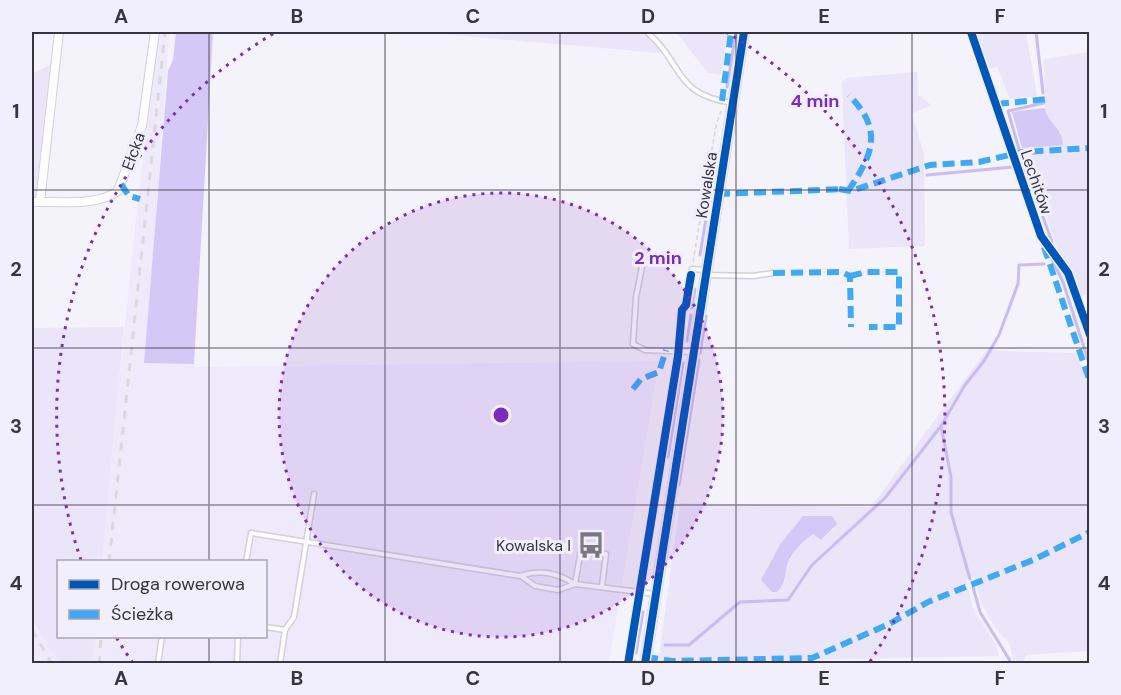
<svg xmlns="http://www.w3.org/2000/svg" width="1121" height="695" font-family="'DM Sans',sans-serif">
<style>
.built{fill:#eeeafb}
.green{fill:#eae5f9;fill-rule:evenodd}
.forest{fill:#d4c8f6}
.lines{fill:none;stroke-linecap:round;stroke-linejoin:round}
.stream{stroke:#cabbf2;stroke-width:3}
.service-casing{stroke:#d2d0da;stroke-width:7}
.minor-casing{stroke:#d2d0da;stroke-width:10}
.tertiary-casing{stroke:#d2d0da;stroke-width:12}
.path{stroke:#d5d4d7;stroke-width:1.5;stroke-dasharray:4.5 3;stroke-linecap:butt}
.service{stroke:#fdfdfe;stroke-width:4}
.minor{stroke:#fdfdfe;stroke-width:8}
.tertiary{stroke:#fdfdfe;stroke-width:9}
.rail{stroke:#dad9dc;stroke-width:3;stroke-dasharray:8 8;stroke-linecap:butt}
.quiet{stroke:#3fa9f5;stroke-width:6;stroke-dasharray:12 6;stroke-linecap:butt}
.cycleway-casing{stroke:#f2effd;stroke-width:11}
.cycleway{stroke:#0057b8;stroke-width:8}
.grid{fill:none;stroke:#383542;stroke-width:1.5;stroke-opacity:0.55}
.ring{fill:none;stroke:#7b2cbf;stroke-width:3;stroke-dasharray:3 6}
.labels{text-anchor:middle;stroke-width:6;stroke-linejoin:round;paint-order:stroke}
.street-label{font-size:16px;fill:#383542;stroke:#f2effd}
.poi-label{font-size:16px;fill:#383542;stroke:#f2effd;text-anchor:end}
.centre{fill:#7b2cbf;stroke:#f2effd;stroke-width:3}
.ring-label{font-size:18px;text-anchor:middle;font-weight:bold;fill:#7b2cbf;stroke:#f2effd;stroke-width:6;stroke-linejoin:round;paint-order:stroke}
.neatline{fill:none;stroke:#383542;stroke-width:2}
.grid-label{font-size:20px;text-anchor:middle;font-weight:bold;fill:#383542}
</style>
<rect width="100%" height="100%" fill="#f4f2fa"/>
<g class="built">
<polygon points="160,32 169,32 156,213 195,367 659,361 609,663 91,664 94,637 266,636 266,562 101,561 137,208"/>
<polygon points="32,616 62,663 32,663"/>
</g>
<g class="green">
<polygon points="419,32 640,32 671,54"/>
<polygon points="676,32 727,32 721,75 708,73"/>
<polygon points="975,32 1026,32 1037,96 1010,99 997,66 990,69"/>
<polygon points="1089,52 1089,295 1080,296 1068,264 1059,254 1012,112 1045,108 1044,59"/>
<polygon points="50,65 36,196 32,199 32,74"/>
<polygon points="917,72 918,95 931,105 912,114 924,154 925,246 849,249 842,82 847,78"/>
<polygon points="124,327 102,561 58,562 58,636 94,637 92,663 60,663 32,620 32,328"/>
<path d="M988,348L998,351L1076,353L1090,390L1089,651L1026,655L1023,663L1014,660L1009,643L998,632L982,605L974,577L966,580L973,609L996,645L999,656L752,661V664H658L680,503L871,507ZM803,516L835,528L821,540L813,534C804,540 794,550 789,560C784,571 787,582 777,592L762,580L781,543Z"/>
</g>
<g class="forest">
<polygon points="176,32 213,32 194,364 144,363 168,71 173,60"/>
<path d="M1045,108C1047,123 1063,128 1063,145L1022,148L1012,112Z"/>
<path d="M803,516H832L837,524L821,540L813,534C804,540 794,550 789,560C784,571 787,583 777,592H772L761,580L781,543Z"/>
</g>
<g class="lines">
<g class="stream">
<polyline points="1036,32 1043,93"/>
<polyline points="727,87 736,32"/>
<polyline points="1019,149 1008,111 1044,103"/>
<polyline points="1021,156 1052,242"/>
<polyline points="927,175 1013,167"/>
<polyline points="700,255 706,219"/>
<polyline points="1052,259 1063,282 1090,366"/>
<polyline points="692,308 695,289"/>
<polyline points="687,341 691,315"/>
<polyline points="700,353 706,316"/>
<polyline points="941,426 951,477 951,512 970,579"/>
<polyline points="668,457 683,363"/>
<polyline points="679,485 699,360"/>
<polyline points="973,587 980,612 1012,664"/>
<polyline points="665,645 689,645 740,602 788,600 812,565 885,498 941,426 965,385 984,361 999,335 1018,284 1019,265 1044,264"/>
<polyline points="636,653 643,612"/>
<polyline points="634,664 635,661"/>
</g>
<defs>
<g id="service">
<path d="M647,32C684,64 673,94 732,103"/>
<polyline points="642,267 636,297 633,344 645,350 693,352"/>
<polyline points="692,269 705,270"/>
<polyline points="706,275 753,276 773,273"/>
<path d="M246,562L251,533L520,576C541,569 557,573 575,584"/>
<polyline points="521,576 535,586 558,590 575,584 655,594"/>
<polyline points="575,584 581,550 606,554 602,586"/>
<polyline points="266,627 285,630"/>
<polyline points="158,664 162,636"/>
<polyline points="237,664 238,636"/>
<polyline points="280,664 285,630 294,617 314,494"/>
</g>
<g id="minor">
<polyline points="971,32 1041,236 1068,273 1090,335"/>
<path d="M32,202C58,201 96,207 118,191L142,126L155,32"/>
<polyline points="40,202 59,32"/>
</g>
<polyline id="tertiary" points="645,664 744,32"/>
</defs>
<use href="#service" class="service-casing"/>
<use href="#minor" class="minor-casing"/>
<use href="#tertiary" class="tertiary-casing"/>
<polyline class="path" points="693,262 716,126 721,111"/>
<use href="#service" class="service"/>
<use href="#minor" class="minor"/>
<use href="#tertiary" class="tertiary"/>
<g class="rail">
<polyline points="109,562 165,32"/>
<polyline points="32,630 52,664"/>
<polyline points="99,664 101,636"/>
</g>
<g class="quiet">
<polyline points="722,101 731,32"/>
<polyline points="997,104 1048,99"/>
<polyline points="707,182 714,178"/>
<polyline points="121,184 129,196 140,199"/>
<polyline points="839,189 851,191 930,165 979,162 1023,152 1090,148"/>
<path d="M848,191C874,153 883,130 849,95"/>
<polyline points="718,194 844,189"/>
<polyline points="1044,247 1090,382"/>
<polyline points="773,273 842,272 850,276 851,327"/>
<polyline points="850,276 866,272 899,272 899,327 869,327"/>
<polyline points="633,389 641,379 659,372 666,350"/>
<polyline points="646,657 672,661 812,658 889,624 928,602 1033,560 1090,532"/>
</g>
<defs>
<g id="cycleway">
<polyline points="971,32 1041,236 1068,273 1090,335"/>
<polyline points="628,664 678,356 682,310 686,305 691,275"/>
<polyline points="645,664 744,32"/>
</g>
</defs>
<use href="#cycleway" class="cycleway-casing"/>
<use href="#cycleway" class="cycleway"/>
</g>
<path class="grid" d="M209,32V562M385,32V664M560,32V664M736,32V664M912,32V664M32,190H1090M32,348H1090M32,505H1090M209,636V664"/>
<circle cx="501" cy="415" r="222" fill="#7b2cbf" fill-opacity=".12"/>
<g class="ring">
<circle cx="501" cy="415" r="222"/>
<path d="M133 663A444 444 0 0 1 116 637M81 560A444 444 0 0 1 276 32M726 32A444 444 0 0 1 869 663"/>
</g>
<defs>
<symbol id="bus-bare" viewBox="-9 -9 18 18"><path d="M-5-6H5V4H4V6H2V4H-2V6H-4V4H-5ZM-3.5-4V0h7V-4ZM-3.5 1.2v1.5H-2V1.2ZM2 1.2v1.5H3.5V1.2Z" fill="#7a7782" stroke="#f2effd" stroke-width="2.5" paint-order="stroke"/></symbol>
</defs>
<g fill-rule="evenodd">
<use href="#bus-bare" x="572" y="526" width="38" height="38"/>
</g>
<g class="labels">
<g class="street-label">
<text transform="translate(133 151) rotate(-70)" y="6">Ełcka</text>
<text transform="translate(1037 182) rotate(71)" y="6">Lechitów</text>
<text transform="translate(706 185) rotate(-81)" y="6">Kowalska</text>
</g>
<g class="poi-label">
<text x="571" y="551">Kowalska I</text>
</g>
</g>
<circle cx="501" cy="415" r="9" class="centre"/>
<g class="ring-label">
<text x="815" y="107">4 min</text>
<text x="658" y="264">2 min</text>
</g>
<rect width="1121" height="695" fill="none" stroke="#f2effd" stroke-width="66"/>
<rect x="57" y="560" width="210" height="78" fill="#f2effd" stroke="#a8a5b2" stroke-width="1.5"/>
<rect x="69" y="580" width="30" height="9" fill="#0057b8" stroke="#a8a5b2" stroke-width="1.5"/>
<text x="111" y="590" font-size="18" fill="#383542">Droga rowerowa</text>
<rect x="69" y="610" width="30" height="9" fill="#3fa9f5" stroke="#a8a5b2" stroke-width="1.5"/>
<text x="111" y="620" font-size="18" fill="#383542">Ścieżka</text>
<rect x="33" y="33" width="1055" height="629" class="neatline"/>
<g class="grid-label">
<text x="121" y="23">A</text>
<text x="297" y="23">B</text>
<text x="473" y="23">C</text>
<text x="648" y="23">D</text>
<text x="824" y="23">E</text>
<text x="1000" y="23">F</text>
<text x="16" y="118">1</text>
<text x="1104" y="118">1</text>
<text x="16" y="276">2</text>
<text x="1104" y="276">2</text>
<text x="16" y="433">3</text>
<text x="1104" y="433">3</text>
<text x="16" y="590">4</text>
<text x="1104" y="590">4</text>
<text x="121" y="685">A</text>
<text x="297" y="685">B</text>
<text x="473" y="685">C</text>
<text x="648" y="685">D</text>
<text x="824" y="685">E</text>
<text x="1000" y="685">F</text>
</g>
</svg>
